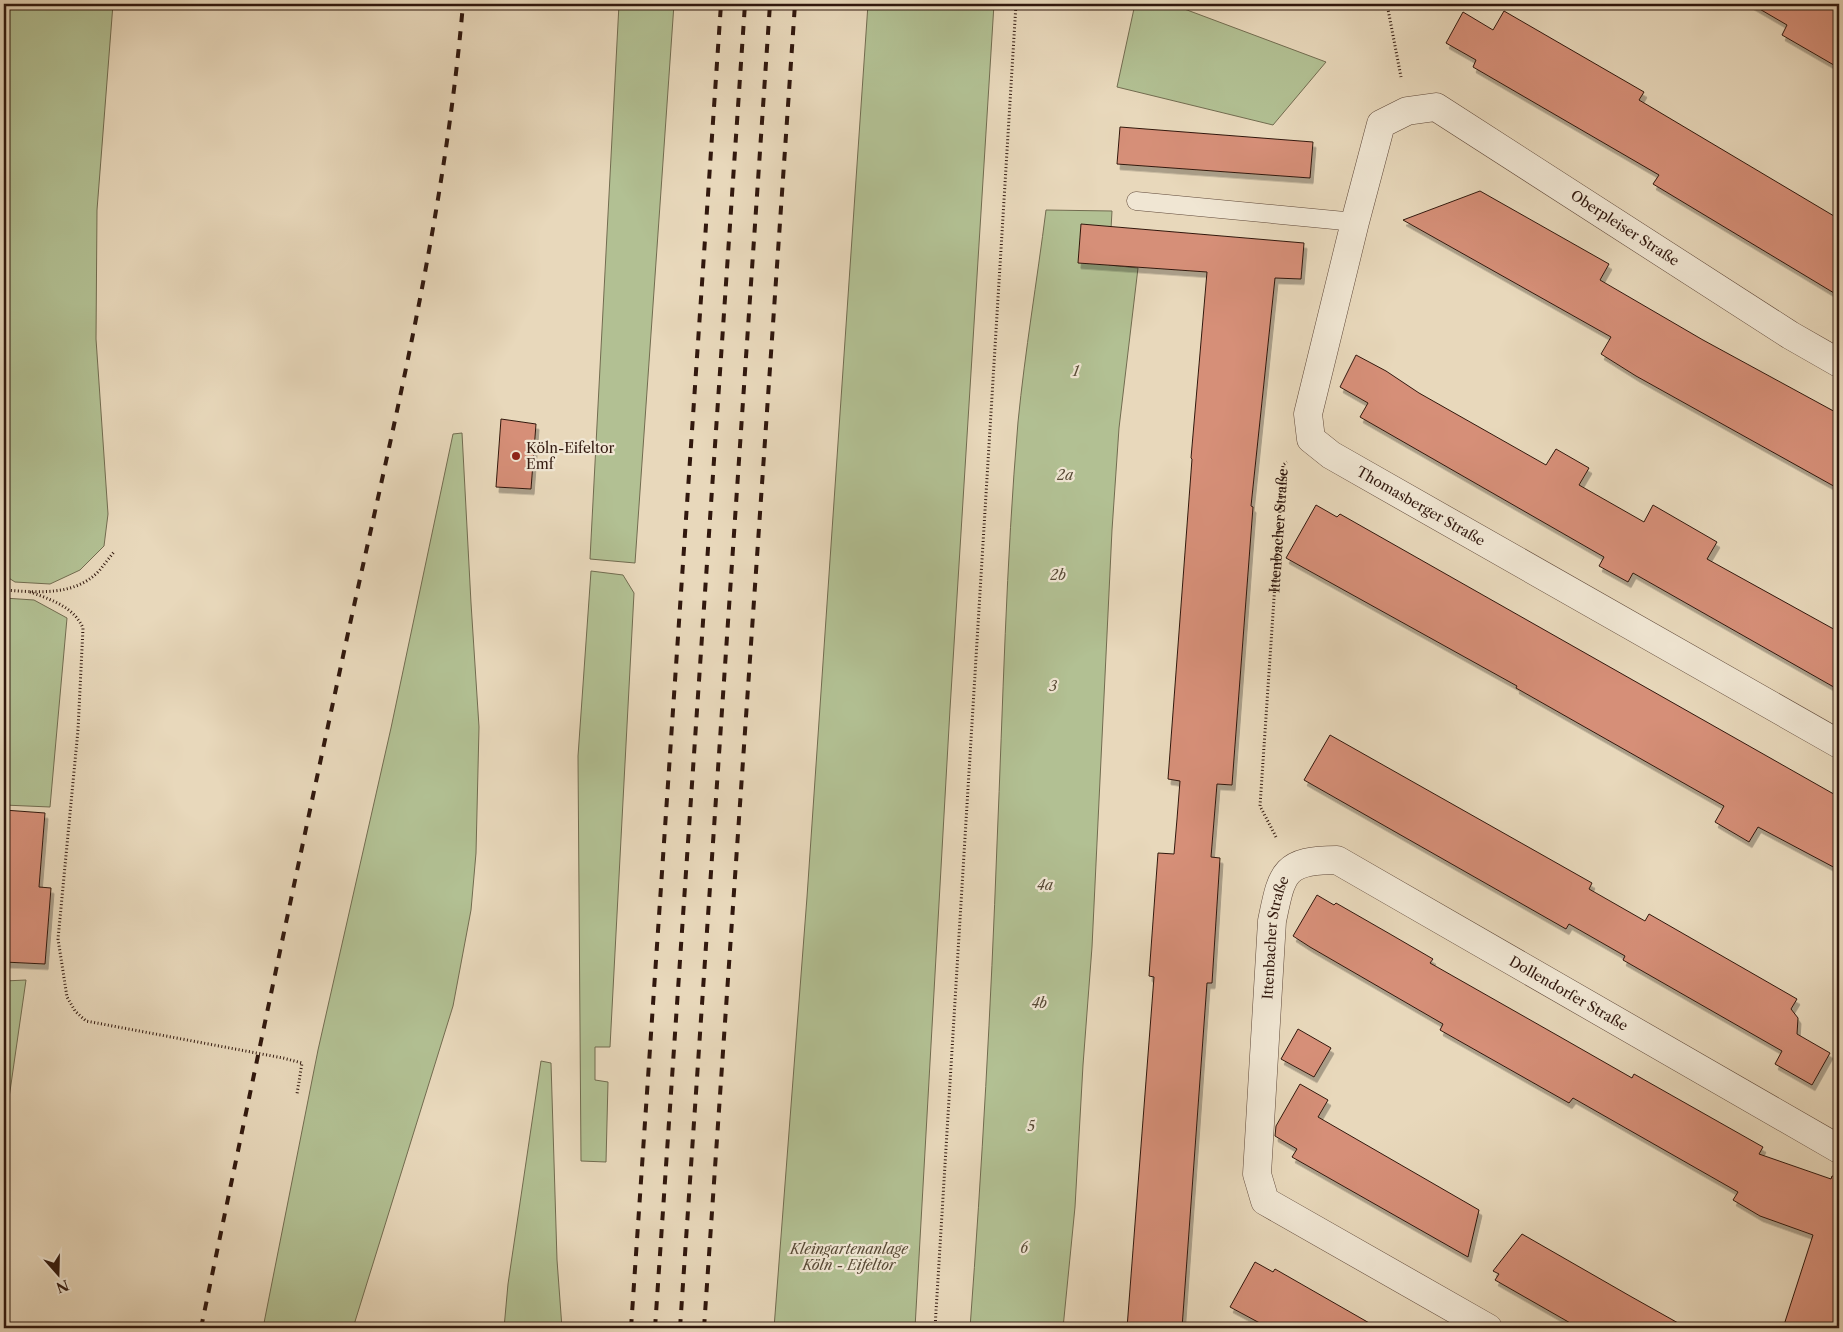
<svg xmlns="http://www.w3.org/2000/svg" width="1843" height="1332" font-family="'Libre Caslon Text',serif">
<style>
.green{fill:#b2c093;stroke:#726c50}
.building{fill:#d68f78;stroke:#31180e;filter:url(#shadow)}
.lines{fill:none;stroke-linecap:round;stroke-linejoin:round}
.lane-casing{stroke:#5f4839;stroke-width:19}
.street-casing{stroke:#5f4839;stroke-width:29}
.path{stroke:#31180e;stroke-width:3;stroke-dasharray:1 2.5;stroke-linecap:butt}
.lane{stroke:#f0e6d3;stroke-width:18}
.street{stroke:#f0e6d3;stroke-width:28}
.rail{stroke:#31180e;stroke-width:4;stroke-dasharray:9 9;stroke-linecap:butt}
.poi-dot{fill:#8f2418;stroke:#f0e6d3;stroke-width:2}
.labels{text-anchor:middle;stroke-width:4.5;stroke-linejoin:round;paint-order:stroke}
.street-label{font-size:14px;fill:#31180e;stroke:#f0e6d3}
.park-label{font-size:14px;font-style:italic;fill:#584a36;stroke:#f0e6d3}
.poi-label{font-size:14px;fill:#31180e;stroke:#f0e6d3;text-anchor:start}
</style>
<defs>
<filter id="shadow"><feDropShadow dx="3" dy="5.5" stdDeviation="0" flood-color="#0004"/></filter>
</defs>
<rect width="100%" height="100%" fill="#e8d8bb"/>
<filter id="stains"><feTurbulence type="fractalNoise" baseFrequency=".004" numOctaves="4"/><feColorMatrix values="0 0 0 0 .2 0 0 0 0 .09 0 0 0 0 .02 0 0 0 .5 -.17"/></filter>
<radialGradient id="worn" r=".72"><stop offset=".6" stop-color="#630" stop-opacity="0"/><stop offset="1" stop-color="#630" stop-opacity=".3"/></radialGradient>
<g class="green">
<polygon points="4,4 113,4 97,210 96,339 108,514 104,546 80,570 50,584 15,582 4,575"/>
<polygon points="619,4 674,4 635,563 590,559"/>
<polygon points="868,4 994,4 950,709 915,1328 774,1328 807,897"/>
<polygon points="1135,4 1171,4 1326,62 1273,125 1117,87"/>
<path d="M1046,210L1112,211L1109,265L1138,268L1119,428L1112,530L1092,947L1083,1065L1075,1207L1063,1328H970C982,1167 991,1006 997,844C1003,704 1006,563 1018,422C1025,351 1037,281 1046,210Z"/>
<polygon points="462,433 471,603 479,727 476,853 471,910 453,1006 353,1328 263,1328 318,1050 391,728 453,434"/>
<polygon points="591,571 623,575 634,593 610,1047 595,1047 595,1080 608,1082 606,1162 581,1161 578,756"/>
<polygon points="4,598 34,600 67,618 50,807 4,805"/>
<polygon points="26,980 4,1133 4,981"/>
<polygon points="541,1061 551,1063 557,1260 562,1328 504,1328 508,1284"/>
</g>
<g class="building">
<polygon points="1751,4 1839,4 1839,68 1782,35 1787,25"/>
<polygon points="1504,11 1644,92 1639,100 1839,219 1839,296 1653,184 1659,175 1473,67 1476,60 1446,43 1463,12 1493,30"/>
<polygon points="1120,127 1313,142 1310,178 1117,164"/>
<polygon points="1480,191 1609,264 1600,280 1703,340 1839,414 1839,489 1636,376 1601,354 1611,337 1403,220"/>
<polygon points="1081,224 1304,243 1301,279 1275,278 1251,506 1253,507 1232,785 1217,784 1211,857 1220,858 1212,983 1207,983 1182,1328 1127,1328 1154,977 1149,976 1158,853 1174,854 1177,819 1180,781 1168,779 1192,459 1191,458 1207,272 1078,263"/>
<polygon points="1356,355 1386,371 1419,393 1546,465 1556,449 1589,468 1579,485 1644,522 1653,505 1717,542 1707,559 1839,632 1839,690 1633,573 1628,582 1599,566 1604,557 1360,417 1368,403 1340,387"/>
<polygon points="501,419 536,424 531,489 496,487"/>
<polygon points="1316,505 1337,517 1340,514 1839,797 1839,870 1758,827 1749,842 1715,822 1724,806 1516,688 1517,686 1286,558"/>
<polygon points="1330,735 1592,883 1589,889 1645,921 1649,914 1797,999 1791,1009 1798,1018 1797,1034 1830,1053 1812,1085 1775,1064 1782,1051 1623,960 1625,956 1569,924 1566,929 1304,780"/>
<polygon points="4,810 45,813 39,887 51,888 45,964 4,962"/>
<polygon points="1317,895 1334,905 1336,903 1390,934 1433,959 1430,963 1562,1038 1632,1078 1634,1074 1763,1147 1759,1154 1831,1179 1832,1176 1839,1177 1839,1328 1783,1328 1813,1235 1760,1216 1733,1200 1738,1192 1573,1098 1569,1103 1440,1030 1443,1024 1310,947 1293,936"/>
<polygon points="1298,1029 1331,1048 1314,1077 1281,1059"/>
<polygon points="1300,1084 1328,1100 1318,1117 1479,1210 1468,1257 1292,1157 1297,1149 1275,1136 1276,1126"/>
<polygon points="1522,1234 1630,1296 1687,1328 1579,1328 1495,1280 1499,1274 1493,1271"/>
<polygon points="1255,1262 1273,1272 1275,1269 1378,1328 1269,1328 1230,1307"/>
</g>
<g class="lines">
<defs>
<polyline id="lane" points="1136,201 1355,222"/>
<g id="street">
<path id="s2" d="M1839,363L1790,335L1436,107L1407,111L1381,124L1355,222L1308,414L1311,439L1331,455L1839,744"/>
<path id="s3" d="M1488,1328L1265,1201L1257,1174L1272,921C1282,873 1283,860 1337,860L1839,1149"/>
</g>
</defs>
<use href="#lane" class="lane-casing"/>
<use href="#street" class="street-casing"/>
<g class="path">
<polyline points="1387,4 1401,77"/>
<path d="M4,590C36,592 74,597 99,571C104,565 109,558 114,552"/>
<path d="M30,592C50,599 74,607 83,628L78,730L58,939L67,997L75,1011L86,1021L283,1058L302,1063L297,1094"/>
<path id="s1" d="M1276,837L1260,806L1283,465L1287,462"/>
<polyline points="935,1328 1016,4"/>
</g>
<use href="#lane" class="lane"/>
<use href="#street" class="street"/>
<g class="rail">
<path d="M201,1328C250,1093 299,859 350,624C395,419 445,214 463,4"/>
<polyline points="631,1328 721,4"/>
<polyline points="655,1328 745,4"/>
<polyline points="680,1328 770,4"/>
<polyline points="704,1328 795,4"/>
</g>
</g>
<circle class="poi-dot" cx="516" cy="456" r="5"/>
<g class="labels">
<g class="street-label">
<text transform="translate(1625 228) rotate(33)" y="5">Oberpleiser Straße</text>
<text dy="5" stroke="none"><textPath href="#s2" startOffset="989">Thomasberger Straße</textPath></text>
<text dy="5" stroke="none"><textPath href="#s1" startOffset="311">Ittenbacher Straße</textPath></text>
<text dy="5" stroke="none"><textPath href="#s3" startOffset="522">Ittenbacher Straße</textPath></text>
<text dy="5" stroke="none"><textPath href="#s3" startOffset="909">Dollendorfer Straße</textPath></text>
</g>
<g class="park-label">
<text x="1076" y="376">1</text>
<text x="1065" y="480">2a</text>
<text x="1058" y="580">2b</text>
<text x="1053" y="691">3</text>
<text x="1045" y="890">4a</text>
<text x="1039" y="1008">4b</text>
<text x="1031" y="1131">5</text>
<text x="1024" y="1253">6</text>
<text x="849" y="1254">Kleingartenanlage<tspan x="849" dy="16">Köln - Eifeltor</tspan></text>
</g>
<g class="poi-label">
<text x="526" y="453">Köln-Eifeltor<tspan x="526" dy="16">Emf</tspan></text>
</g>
</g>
<rect width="1843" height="1332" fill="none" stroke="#e8d8bb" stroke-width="20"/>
<rect x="5" y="5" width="1833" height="1322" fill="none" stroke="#31180e" stroke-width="2.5"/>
<rect x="10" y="10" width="1823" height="1312" fill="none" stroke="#31180e"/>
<g transform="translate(58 1274) rotate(160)" stroke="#f0e6d3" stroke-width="4" paint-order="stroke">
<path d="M0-4L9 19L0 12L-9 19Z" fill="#31180e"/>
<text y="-8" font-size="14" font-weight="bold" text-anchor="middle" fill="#31180e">N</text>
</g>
<rect width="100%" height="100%" filter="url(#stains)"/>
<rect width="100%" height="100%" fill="url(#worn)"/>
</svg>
